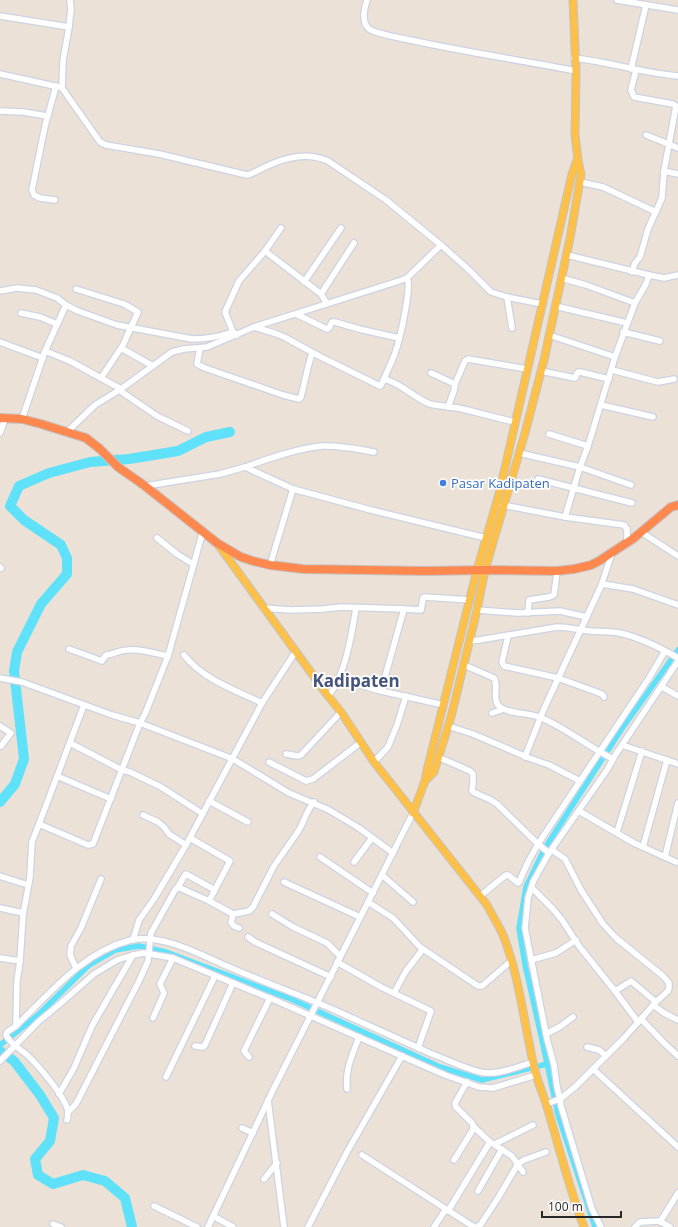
<svg xmlns="http://www.w3.org/2000/svg" width="678" height="1227" font-family="'Open Sans',sans-serif">
<style>
.lines{fill:none;stroke-linecap:round;stroke-linejoin:round}
.canal{stroke:#5ee1f9;stroke-width:5.5}
.river{stroke:#5ee1f9;stroke-width:10}
.minor-casing{stroke:#ccd3e2;stroke-width:8}
.major-casing{stroke:#c3c3c3;stroke-width:9}
.highway-casing{stroke:#c3c3c3;stroke-width:10}
.minor{stroke:#fff;stroke-width:5.5}
.major{stroke:#fdc14a;stroke-width:7}
.highway{stroke:#ff884f;stroke-width:8}
.shop-dot{fill:#3f7fe0;stroke:#fff;stroke-width:1.5}
.labels{text-anchor:middle;stroke-width:3.5;stroke-linejoin:round;paint-order:stroke}
.shop-label{font-size:13px;fill:#366cbe;stroke:#fff;text-anchor:start}
.district-label{font-size:17px;font-weight:bold;fill:#44547b;stroke:#fff}
</style>
<rect width="100%" height="100%" fill="#ece1d7"/>
<g class="lines">
<g class="canal">
<polyline points="0,1045 38,1015 89,965 115,950 139,946 166,952 291,999 440,1067 482,1080 547,1064"/>
<polyline points="595,1227 558,1115 540,1031 525,965 519,928 526,887 545,848 621,730 678,650"/>
</g>
<g class="river">
<polyline points="0,802 15,784 24,759 14,671 17,652 41,604 67,574 67,558 61,545 24,520 10,506 19,486 49,473 90,462 129,459 178,451 206,437 230,432"/>
<polyline points="0,1051 14,1061 40,1095 54,1118 50,1141 35,1159 38,1175 53,1184 83,1175 105,1181 125,1198 132,1227"/>
</g>
<defs>
<g id="minor">
<path d="M367,0C364,9 361,22 369,29C376,34 401,38 410,40C465,52 520,60 576,71"/>
<polyline points="617,0 678,10"/>
<path d="M0,16L69,27L63,61L62,88L100,142L106,145L159,154L247,175C255,173 260,169 267,166C287,157 307,152 328,161L386,200L441,245"/>
<polyline points="69,27 71,9 70,0"/>
<path d="M574,58C609,62 643,73 678,76"/>
<polyline points="631,69 646,5"/>
<polyline points="0,74 59,87"/>
<polyline points="0,111 23,112 47,116"/>
<polyline points="646,135 678,148"/>
<polyline points="664,171 678,174"/>
<polyline points="580,182 603,187 656,212"/>
<polyline points="55,200 40,198 34,195 32,190 45,126 56,86"/>
<polyline points="265,251 321,294 327,304"/>
<polyline points="632,272 635,263 640,257 648,229 662,198 664,171 676,106 673,104 634,97 631,90 636,70"/>
<polyline points="649,275 664,278 678,275"/>
<polyline points="561,278 586,285 635,303"/>
<polyline points="304,282 341,228"/>
<polyline points="76,289 124,304 138,312 123,345 101,378"/>
<path d="M0,291L17,288L36,290L57,298L66,305L78,311L117,325L192,339C206,339 221,336 233,332L237,335"/>
<polyline points="321,294 354,243"/>
<polyline points="507,297 512,328"/>
<polyline points="555,306 627,323"/>
<polyline points="21,313 40,317 57,324"/>
<polyline points="296,314 327,329 329,328 332,322 335,322 359,329 399,338"/>
<path d="M254,327L277,334L286,338L321,357L380,386L381,385L384,379C401,383 414,398 430,404C439,406 449,407 458,408C477,412 496,418 515,422"/>
<polyline points="233,332 225,312 239,281 265,251 281,228"/>
<polyline points="623,332 660,341"/>
<polyline points="549,335 615,357"/>
<polyline points="0,342 43,358"/>
<polyline points="121,348 153,366"/>
<polyline points="200,348 197,364 205,368 283,395 299,399 301,397 308,367 312,353"/>
<polyline points="45,351 70,361 121,389"/>
<polyline points="612,370 658,382 674,379"/>
<polyline points="541,371 575,378 578,372 580,372 609,379"/>
<polyline points="431,373 455,384 465,361 468,359 527,369"/>
<path d="M384,379C388,369 393,360 396,350C400,339 412,286 407,278"/>
<polyline points="119,390 157,416 188,431"/>
<polyline points="601,405 653,417"/>
<polyline points="448,407 454,391 455,384"/>
<polyline points="22,419 45,351 66,305"/>
<polyline points="0,433 5,419"/>
<polyline points="66,433 95,405 121,389 172,352 184,349 207,347 254,327 399,281 407,278 441,245 467,268 491,292 507,297 542,304"/>
<polyline points="549,434 588,446"/>
<polyline points="519,453 580,467 631,485"/>
<path d="M245,467C270,458 296,449 322,446C340,445 357,449 374,452"/>
<polyline points="538,479 632,503"/>
<polyline points="145,486 220,474 245,467 293,489 371,510 486,538"/>
<polyline points="503,505 565,517 624,525 627,529 627,542"/>
<polyline points="565,517 580,467 588,446 615,357 635,303 646,284 649,275 567,255"/>
<polyline points="641,532 678,556"/>
<polyline points="157,538 177,554 193,564"/>
<polyline points="270,565 293,489"/>
<polyline points="0,567 1,568"/>
<polyline points="602,584 633,589 678,605"/>
<polyline points="263,608 291,610 323,609 341,607 404,609 381,691 444,705"/>
<polyline points="404,609 421,610 423,598 425,597 469,600"/>
<polyline points="477,610 518,613 560,611 587,617"/>
<polyline points="528,613 529,600 549,597 554,595 557,571"/>
<polyline points="508,636 502,662 504,666 558,678 602,694 604,697"/>
<path d="M470,641L479,640L557,627C569,627 579,630 591,631C600,632 609,631 619,633C640,637 659,647 678,658"/>
<path d="M69,649L102,661L106,655C114,654 120,650 128,650C141,648 155,654 168,656"/>
<path d="M184,655C204,680 233,689 262,703"/>
<path d="M464,665L494,678C499,686 492,697 498,705C507,715 530,712 542,718C567,729 589,747 613,759"/>
<polyline points="0,678 22,682 112,715 140,723 233,759 289,793 329,810 359,828 393,853"/>
<polyline points="360,685 381,691"/>
<polyline points="662,687 678,696"/>
<path d="M328,696C345,677 352,633 356,608"/>
<polyline points="492,713 504,709"/>
<polyline points="0,726 11,733 1,746"/>
<polyline points="448,726 473,734 529,758 549,765 580,781"/>
<polyline points="70,743 122,770 130,772 161,787 203,814"/>
<polyline points="622,745 678,764"/>
<polyline points="286,754 298,756 301,755 341,712"/>
<polyline points="438,757 470,771 473,774 473,782 472,790 473,792 491,800 497,804 538,844 549,853"/>
<polyline points="525,757 543,711 601,586 612,553"/>
<polyline points="269,762 306,781 313,779 360,743"/>
<polyline points="374,762 388,747 397,725 406,696"/>
<polyline points="57,776 111,799"/>
<polyline points="209,801 248,822"/>
<polyline points="579,811 634,843 676,862"/>
<polyline points="143,815 158,822 164,827 169,834 186,845"/>
<polyline points="39,824 84,705"/>
<polyline points="617,832 642,751"/>
<polyline points="190,838 230,861 209,901 233,914"/>
<polyline points="643,847 667,760"/>
<polyline points="320,857 373,893"/>
<polyline points="665,857 678,803"/>
<polyline points="354,862 372,838"/>
<polyline points="382,875 413,902"/>
<polyline points="0,876 28,885"/>
<polyline points="284,882 360,917"/>
<polyline points="178,887 185,875 186,874 215,890"/>
<polyline points="532,888 553,909 562,920 579,946 615,991 631,981 656,1002"/>
<polyline points="480,896 506,875 508,875 518,883 519,882 528,862 538,844 649,678 665,651"/>
<polyline points="368,902 393,918 420,947 478,986 482,986 511,961"/>
<polyline points="0,908 23,913"/>
<polyline points="272,914 293,927 327,943 340,956"/>
<path d="M239,928L234,926L231,922L233,914L249,911L253,907L274,866L299,830C305,820 306,811 314,802"/>
<polyline points="248,937 255,942 331,977"/>
<polyline points="133,940 139,920 154,899 186,845 262,703 296,651"/>
<polyline points="0,958 20,961"/>
<polyline points="531,960 556,953 576,940"/>
<polyline points="337,962 381,987 431,1011 418,1048"/>
<polyline points="76,968 70,955 71,946 81,928 101,879"/>
<polyline points="615,991 638,1022"/>
<polyline points="394,993 406,971 423,949"/>
<polyline points="653,1005 664,1013 678,1020"/>
<polyline points="153,1018 164,993 160,984 173,958"/>
<polyline points="641,1019 664,1043 678,1056"/>
<path d="M16,1026C50,993 83,952 131,940C162,933 201,955 229,967C270,985 312,999 352,1018C379,1030 405,1042 432,1054C448,1060 464,1068 480,1072C497,1076 517,1067 533,1062"/>
<polyline points="546,1034 561,1026 573,1017"/>
<polyline points="195,1046 203,1047 205,1045 233,983"/>
<polyline points="587,1047 599,1050 606,1056"/>
<polyline points="249,1057 244,1051 270,998"/>
<polyline points="0,1061 38,1022 61,1003 94,974 117,960 133,955 144,953 173,958 279,1002 445,1075 479,1087 493,1088 536,1075"/>
<polyline points="593,1069 678,1147"/>
<polyline points="166,1077 215,976"/>
<path d="M347,1089C345,1069 352,1056 359,1037"/>
<polyline points="59,1094 74,1068 92,1026 133,955"/>
<polyline points="268,1100 284,1227"/>
<polyline points="546,1104 560,1099 575,1087 624,1038 656,1002 668,991 669,988 669,983 663,976 616,938 603,924 581,890 565,859 552,850"/>
<polyline points="68,1112 76,1104 139,981 148,961 151,933 175,890 178,887 180,888 209,901"/>
<path d="M67,1120C68,1117 68,1114 68,1111C64,1095 38,1065 26,1054C19,1048 10,1044 6,1035L7,1032L16,1026L17,981L20,961L23,915L30,877L32,842L39,824L88,845L93,844L140,723L145,714L168,656L203,531"/>
<polyline points="473,1126 490,1142 512,1156 523,1172"/>
<polyline points="242,1128 253,1133"/>
<polyline points="495,1144 533,1125"/>
<polyline points="362,1155 474,1227"/>
<polyline points="454,1160 474,1128 472,1123 456,1107 455,1103 467,1082"/>
<polyline points="264,1179 277,1163"/>
<polyline points="478,1191 502,1149"/>
<polyline points="154,1206 197,1227"/>
<polyline points="448,1211 490,1142"/>
<polyline points="213,1216 233,1227"/>
<polyline points="660,1222 678,1193"/>
<polyline points="53,1224 61,1227"/>
<polyline points="208,1227 273,1090 413,813"/>
<polyline points="308,1227 347,1152 402,1056"/>
<polyline points="434,1227 446,1209"/>
<polyline points="477,1227 481,1224 498,1198 518,1164 524,1160 546,1152"/>
<polyline points="601,1227 592,1209 561,1106 560,1099 557,1087 554,1065 547,1039 525,928 528,898 533,882 549,853 607,770 616,754 678,661"/>
<polyline points="635,1227 640,1222 659,1221 670,1227"/>
</g>
<g id="major">
<path d="M217,543L328,696L341,712L374,762L487,905C492,915 498,924 503,935C520,978 524,1025 535,1071C539,1086 546,1101 550,1117C561,1154 570,1191 584,1227"/>
<polyline points="425,781 434,772 451,717 477,610 485,570 525,433 544,360 570,238 581,175 578,160 575,135 576,71 573,0"/>
<polyline points="413,813 425,781 427,770 477,570 499,494 572,174 577,160"/>
</g>
<polyline id="highway" points="0,418 22,419 41,424 86,438 100,449 118,467 145,486 217,543 241,557 253,561 270,565 303,569 426,571 485,570 557,571 574,569 591,565 599,561 634,538 671,507 678,505"/>
</defs>
<use href="#minor" class="minor-casing"/>
<use href="#major" class="major-casing"/>
<use href="#highway" class="highway-casing"/>
<use href="#minor" class="minor"/>
<use href="#major" class="major"/>
<use href="#highway" class="highway"/>
</g>
<circle class="shop-dot" cx="443" cy="483" r="4"/>
<g class="labels">
<g class="shop-label">
<text x="451" y="488">Pasar Kadipaten</text>
</g>
<g class="district-label">
<text x="356" y="687">Kadipaten</text>
</g>
</g>
<path d="M542 1211v6h79v-6" fill="none" stroke="#272727" stroke-width="2"/>
<text x="548" y="1211" font-size="12" fill="#272727" stroke="#ffffff" stroke-width="3" paint-order="stroke">100 m</text>
</svg>
